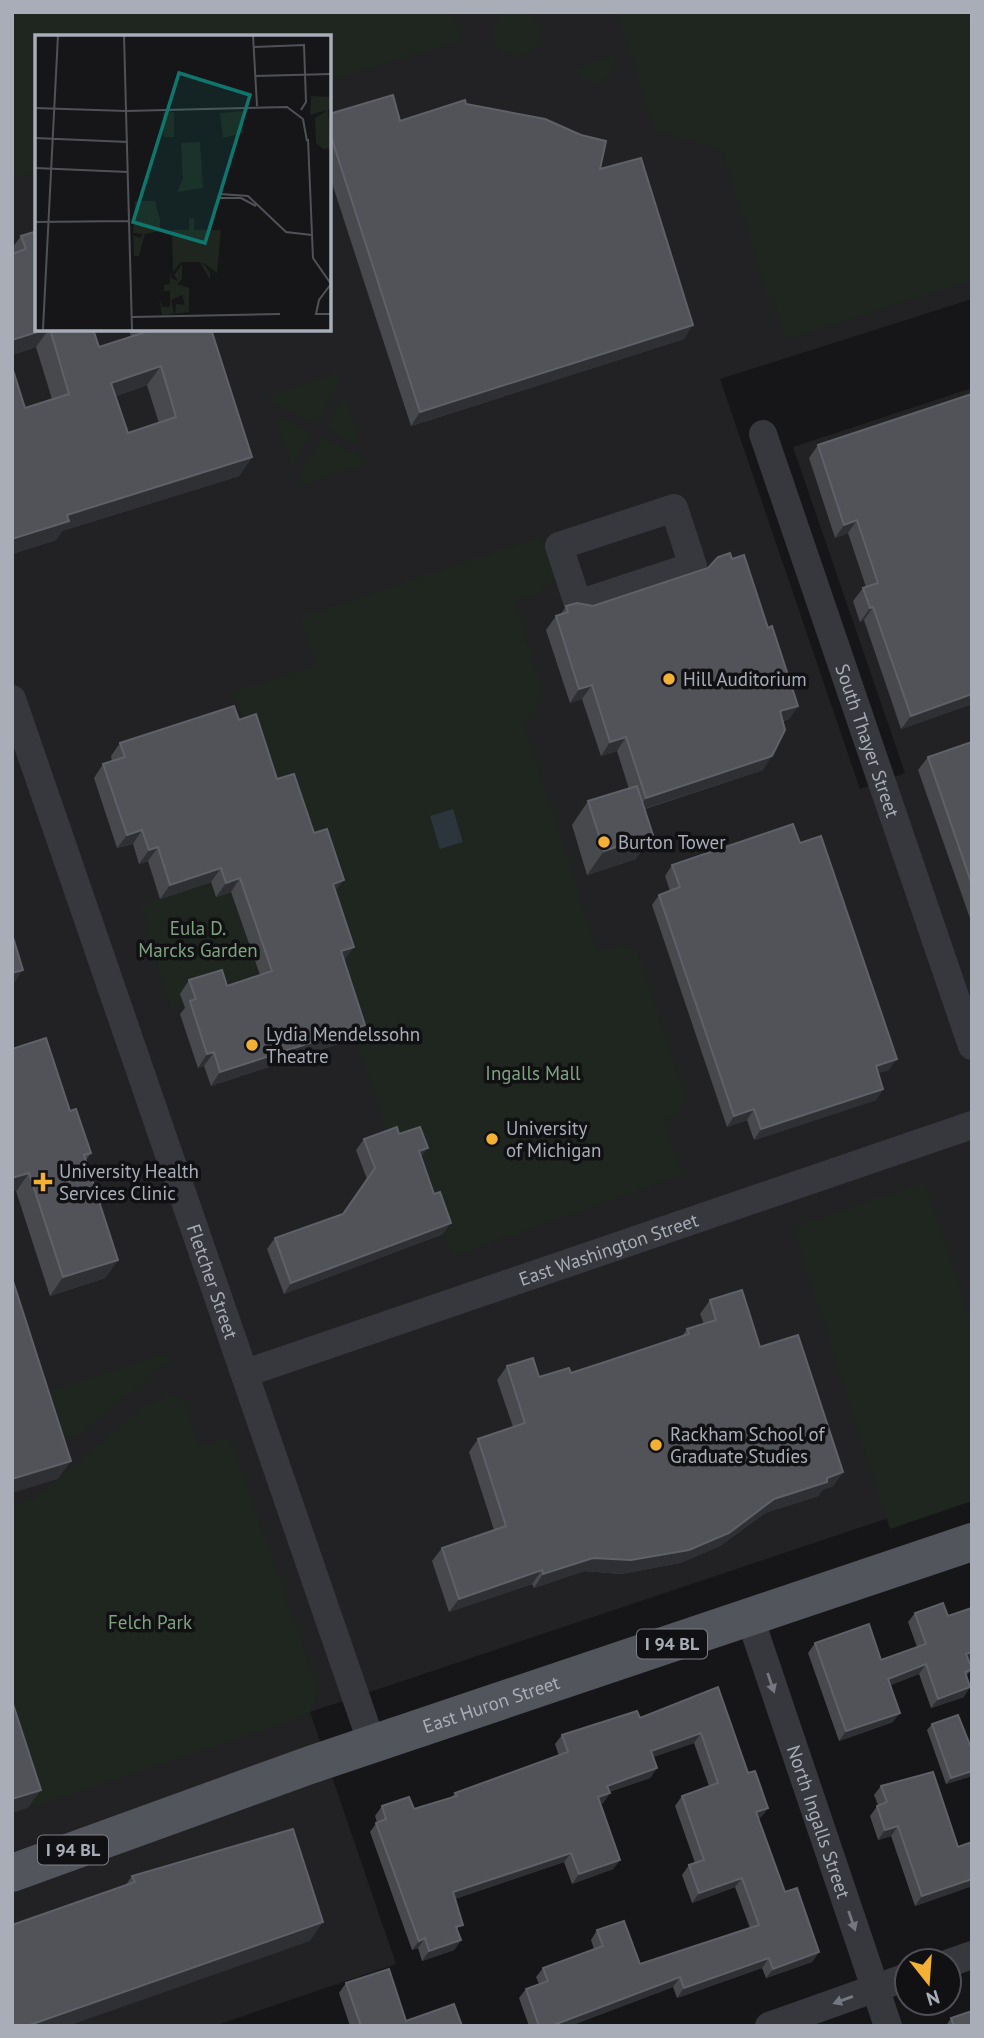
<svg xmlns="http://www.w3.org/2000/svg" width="984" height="2038" font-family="'PT Sans',sans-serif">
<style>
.built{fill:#222225;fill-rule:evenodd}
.green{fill:#1e261f}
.water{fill:#2c353c}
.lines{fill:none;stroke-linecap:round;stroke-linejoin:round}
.street{stroke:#37383d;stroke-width:28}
.primary{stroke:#53555c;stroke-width:38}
.wall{fill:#47494d;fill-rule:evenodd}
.shaded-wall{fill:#2f3033}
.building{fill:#525359;stroke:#5f6168;stroke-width:2;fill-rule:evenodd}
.oneway{fill:#757881}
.poi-dot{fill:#f2b134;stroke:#111113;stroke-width:2.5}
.labels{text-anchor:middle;stroke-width:7;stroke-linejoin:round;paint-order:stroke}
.shield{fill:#111113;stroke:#7b7e86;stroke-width:2}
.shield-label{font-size:18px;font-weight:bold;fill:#a8adb8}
.poi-label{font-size:19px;fill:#a8adb8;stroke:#111113;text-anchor:start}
.street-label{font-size:19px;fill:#a8adb8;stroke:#111113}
.park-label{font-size:19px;fill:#7fa381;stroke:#111113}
.inset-road{fill:none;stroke:#505258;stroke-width:2}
.view{fill:#0f766e;fill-opacity:0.15;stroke:#0f766e;stroke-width:3.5}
.inset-edge{fill:none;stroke:#a8adb8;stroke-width:3.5}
</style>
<rect width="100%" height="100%" fill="#161618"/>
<path class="built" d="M12,12H972V299L720,379L860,789L905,773L793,447L972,388V1490L310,1712L396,1964L214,2026H12ZM37,37H329V329H37Z"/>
<g class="green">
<circle cx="516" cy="33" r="23"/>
<polygon points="12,12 452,12 461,40 329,81 329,37 37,37 37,171 12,178"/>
<polygon points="617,12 965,12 972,32 972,280 786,340 774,302 770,303 723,153 717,148 655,131"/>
<path d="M614,55C618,82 587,92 574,69Z"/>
<polygon points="337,373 340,380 316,424 270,402 268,395"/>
<polygon points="346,398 359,441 357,445 326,428 341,399"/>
<polygon points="282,417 311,434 292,467 276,421"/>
<polygon points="322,438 363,457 366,464 298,486 297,480"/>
<polygon points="542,536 555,578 537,594 514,601 542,691 532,717 523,721 597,951 622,944 638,953 686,1098 677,1115 663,1120 682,1175 453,1256 443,1234 392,1145 234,692 316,665 301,617"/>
<polygon points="211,882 216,896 230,892 259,972 214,988 180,994 183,1004 171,1008 145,929 149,928 141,905"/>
<polygon points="925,1182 972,1325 972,1501 890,1529 793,1227"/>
<polygon points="167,1353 169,1361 78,1435 12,1455 12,1431 39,1394"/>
<polygon points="176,1395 183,1399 199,1447 225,1438 232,1444 316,1683 318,1696 307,1715 28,1808 12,1759 12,1506 35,1498 146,1404"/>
</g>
<polygon class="water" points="453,809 463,842 440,849 430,816"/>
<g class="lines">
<g class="street">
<path id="s1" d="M763,434L972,1046"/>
<polygon points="674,508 693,566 578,604 559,546"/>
<path id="s2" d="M12,699L372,1744"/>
<path id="s3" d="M246,1373L972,1125"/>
<path id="s4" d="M750,1618L888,2026"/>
<polyline points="949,1963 972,1955"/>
<polyline points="769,2026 907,1977"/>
</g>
<path class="primary" id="s5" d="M12,1873L310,1765L972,1542"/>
</g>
<g class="wall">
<polygon points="466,104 600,169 684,339 411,426 329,174 329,114 400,121"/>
<path d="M37,231V329H93L99,347L131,337L129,329H211L252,457L239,476L62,531L56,540L12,554V367L25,408L52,399L36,347L12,355V248L21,236ZM147,385L159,423L128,433L116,396Z"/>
<polygon points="972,394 972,704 901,729 864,620 860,622 853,601 863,588 866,587 848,533 835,538 809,458 818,445"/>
<polygon points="732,559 768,628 798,706 789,719 783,721 763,770 645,809 636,859 587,875 572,825 588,801 629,789 617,751 601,756 582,699 570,703 546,630 556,616 561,614 566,606 593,606 708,568"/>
<polygon points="239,720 314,833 336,891 344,961 365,1025 356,1038 211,1086 204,1066 198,1068 180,1014 185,1008 180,994 189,980 227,986 260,975 231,892 216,897 211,882 160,899 148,861 139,864 133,844 117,848 94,778 103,764 112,761 111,756 120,743"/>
<polygon points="972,742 972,924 918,770 928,757"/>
<polygon points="800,843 889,1070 878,1073 883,1089 876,1100 754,1140 747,1120 727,1127 652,905 659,895 670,891 665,876 672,865"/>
<polygon points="70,1111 91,1153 86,1160 118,1260 105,1278 50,1296 16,1191"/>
<polygon points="399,1134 421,1158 443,1234 284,1294 267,1249 275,1238 343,1214 367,1179 356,1150 364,1139"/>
<polygon points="710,1300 760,1347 843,1472 833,1486 822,1490 818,1496 765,1513 720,1546 680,1563 621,1574 584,1571 534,1588 532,1584 449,1612 432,1561 442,1548 494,1530 469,1452 478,1439 513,1427 497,1380 507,1366 539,1377 571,1373 682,1336 687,1329 704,1324 700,1314"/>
<polygon points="915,1613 972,1659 969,1660 972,1669 966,1676 964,1697 931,1708 919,1674 890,1685 893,1722 839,1741 808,1653 815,1643 881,1660 917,1647 908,1622"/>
<polygon points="718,1687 748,1773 768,1808 761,1817 758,1818 785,1892 819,1952 812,1962 766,1978 762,1968 677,1998 673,1987 570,2026 529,2026 519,1998 526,1989 539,1984 536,1977 543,1968 594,1949 591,1940 597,1930 640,1964 750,1928 735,1887 692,1903 682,1875 689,1865 695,1863 675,1806 682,1796 709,1786 694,1743 653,1757 657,1768 650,1778 609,1792 610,1793 603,1803 600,1804 620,1860 613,1869 572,1884 564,1862 455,1899 458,1932 461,1940 454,1950 422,1961 418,1948 412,1950 370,1832 377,1822 375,1816 382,1806 414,1809 452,1797 455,1793 559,1756 555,1744 562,1735 640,1718"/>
<polygon points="932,1724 972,1750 972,1776 946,1784 927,1730"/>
<polygon points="881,1786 958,1847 972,1842 972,1886 915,1906 891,1836 878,1840 870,1816 878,1805 874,1795"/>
<polygon points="132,1876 310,1941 125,1886"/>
<polygon points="346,1983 406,2021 462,2026 350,2026 339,1993"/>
<polygon points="951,2018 972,2026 946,2026"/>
</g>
<g class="shaded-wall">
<polygon points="693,325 684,339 411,426 420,412"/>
<polygon points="47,329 49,329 36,347 12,355 12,340"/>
<polygon points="161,366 147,385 98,402 111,383"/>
<polygon points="252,457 239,476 62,531 56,540 12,554 12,539 67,515"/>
<polygon points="857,520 848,533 835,538 844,525"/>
<polygon points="873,607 864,620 860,622 870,608"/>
<polygon points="592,685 582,699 570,703 579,689"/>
<polygon points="972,694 972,704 901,729 911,716"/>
<polygon points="798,706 789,719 770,725 780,711"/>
<polygon points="626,737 617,751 601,756 610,742"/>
<polygon points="772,756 763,770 637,811 646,798"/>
<polygon points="142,830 133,844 117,848 127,835"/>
<polygon points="653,835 636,859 587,875 604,851"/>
<polygon points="158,847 148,861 139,864 149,850"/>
<polygon points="221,868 211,882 160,899 170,885"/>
<polygon points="240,878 231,892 216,897 226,883"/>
<polygon points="344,880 334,893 333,884"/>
<polygon points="354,947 344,961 341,951"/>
<polygon points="23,970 12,986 12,973"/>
<polygon points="365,1025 356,1038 211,1086 220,1072"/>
<polygon points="214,1052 204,1066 198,1068 207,1054"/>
<polygon points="897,1059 889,1070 868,1077 876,1066"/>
<polygon points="883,1089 876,1100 754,1140 761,1129"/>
<polygon points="754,1109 747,1120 727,1127 734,1116"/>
<polygon points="428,1148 420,1159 419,1151"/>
<polygon points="29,1173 16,1191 12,1192 12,1178"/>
<polygon points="451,1223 443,1234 284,1294 291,1283"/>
<polygon points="118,1260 105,1278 50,1296 63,1277"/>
<polygon points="71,1461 58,1479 12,1493 12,1479"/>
<polygon points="843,1472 833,1486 822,1490 818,1496 765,1513 720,1546 680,1563 621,1574 584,1571 534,1588 543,1574 774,1499 827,1478"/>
<polygon points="542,1570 532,1584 449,1612 459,1599"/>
<polygon points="972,1652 972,1659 960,1664 966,1654"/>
<polygon points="926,1664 919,1674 881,1689 888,1679"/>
<polygon points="970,1687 964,1697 931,1708 938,1699"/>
<polygon points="900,1713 893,1722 839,1741 846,1731"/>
<polygon points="701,1733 694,1743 644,1760 651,1751"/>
<polygon points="657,1768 650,1778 600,1795 607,1786"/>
<polygon points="972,1771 972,1776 946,1784 951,1778"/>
<polygon points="41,1790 28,1808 12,1813 12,1799"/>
<polygon points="610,1793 603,1803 592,1807 598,1797"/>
<polygon points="768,1808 761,1817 749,1821 756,1812"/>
<polygon points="898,1826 891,1836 878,1840 885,1830"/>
<polygon points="571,1853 564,1862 446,1902 453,1892"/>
<polygon points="620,1860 613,1869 572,1884 579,1874"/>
<polygon points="742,1878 735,1887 692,1903 699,1893"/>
<polygon points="972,1879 972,1886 915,1906 922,1896"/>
<polygon points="323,1922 310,1941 68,2026 27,2026"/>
<polygon points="425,1938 418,1948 412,1950 419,1941"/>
<polygon points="461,1940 454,1950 422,1961 429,1951"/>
<polygon points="819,1952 812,1962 766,1978 773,1969"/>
<polygon points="769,1958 762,1968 677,1998 684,1988"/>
<polygon points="680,1977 673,1987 570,2026 551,2026"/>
</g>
<g class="building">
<polygon points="393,95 400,121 465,100 466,104 545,119 581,135 606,141 600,169 641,158 693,325 420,412 329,130 329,114"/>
<polygon points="37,231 37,329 47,329 12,340 12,254 26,249 21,236"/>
<path d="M50,329H93L99,347L149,331L148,329H211L252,457L67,515L69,521L12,539V367L25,408L69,394ZM161,366L176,417L128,433L111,383Z"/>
<polygon points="972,394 972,694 911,716 873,607 870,608 863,588 878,583 857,520 844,525 818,445"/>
<polygon points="730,553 732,559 744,555 768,628 772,626 798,706 780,711 785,730 772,756 646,798 626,737 610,742 592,685 579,689 556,616 568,612 566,606 577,603 593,606 708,568 718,557"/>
<polygon points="234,706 239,720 256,714 277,779 294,774 314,833 327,829 344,880 333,884 354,947 341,951 365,1025 220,1072 214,1052 207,1054 190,1001 196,999 189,980 222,970 227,986 272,971 240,878 226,883 221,868 170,885 158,847 149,850 142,830 127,835 103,764 125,757 120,743"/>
<polygon points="972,742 972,885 928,757"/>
<polygon points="637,786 653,835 604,851 588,801"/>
<polygon points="793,824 800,843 821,836 897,1059 876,1066 883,1089 761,1129 754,1109 734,1116 659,895 680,887 672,865"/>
<polygon points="12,934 23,970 12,973"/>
<polygon points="46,1038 70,1111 76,1109 91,1153 84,1155 118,1260 63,1277 29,1173 12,1178 12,1049"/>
<polygon points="397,1127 399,1134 420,1127 428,1148 419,1151 434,1194 440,1192 451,1223 291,1283 275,1238 343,1214 375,1168 364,1139"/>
<polygon points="12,1278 71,1461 12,1479"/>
<polygon points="742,1290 760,1347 798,1335 843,1472 827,1478 827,1482 774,1499 729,1533 689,1550 631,1560 593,1558 543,1574 542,1570 459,1599 442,1548 506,1526 478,1439 525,1423 507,1366 533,1358 539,1377 569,1368 571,1373 608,1361 689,1334 687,1329 716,1320 710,1300"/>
<polygon points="943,1603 948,1616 972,1608 972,1652 966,1654 972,1669 965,1672 970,1687 938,1699 926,1664 888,1679 900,1713 846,1731 815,1643 869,1624 881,1660 926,1644 915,1613"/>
<polygon points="718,1687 748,1773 755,1771 768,1808 756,1812 785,1892 797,1888 819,1952 773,1969 769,1958 684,1988 680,1977 551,2026 539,2026 526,1989 548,1981 543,1968 603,1946 597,1930 624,1921 640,1964 759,1925 742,1878 699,1893 689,1865 704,1860 682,1796 718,1783 701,1733 651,1751 657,1768 607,1786 610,1793 598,1797 620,1860 579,1874 571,1853 453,1892 463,1925 456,1927 461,1940 429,1951 425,1938 419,1941 376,1823 386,1819 382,1806 409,1797 414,1809 457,1796 455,1793 568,1752 562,1735 637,1711 640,1718"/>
<polygon points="12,1701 41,1790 12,1799"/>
<polygon points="958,1715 972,1750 972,1771 951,1778 932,1724"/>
<polygon points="933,1772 958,1847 972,1842 972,1879 922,1896 898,1826 885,1830 877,1806 887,1802 881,1786"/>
<polygon points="293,1829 323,1922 27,2026 12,2026 12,1925 135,1882 132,1876"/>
<polygon points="389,1969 406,2021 454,2004 462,2026 361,2026 346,1983"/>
<polygon points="972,2011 972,2026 954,2026 951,2018"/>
</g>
<defs><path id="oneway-solid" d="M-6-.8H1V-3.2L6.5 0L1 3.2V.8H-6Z" transform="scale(1.75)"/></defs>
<g class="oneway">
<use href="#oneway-solid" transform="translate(771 1683) rotate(71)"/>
<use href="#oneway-solid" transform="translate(852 1921) rotate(71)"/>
<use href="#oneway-solid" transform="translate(843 2000) rotate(160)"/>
</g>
<g class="poi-dot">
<circle cx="669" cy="679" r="7"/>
<circle cx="604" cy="842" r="7"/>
<circle cx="252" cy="1045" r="7"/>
<circle cx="492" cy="1139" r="7"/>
<path d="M39.5 1171.5h7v7h7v7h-7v7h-7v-7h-7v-7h7z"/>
<circle cx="656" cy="1445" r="7"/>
</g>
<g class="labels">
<g class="shield">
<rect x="637" y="1629.5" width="70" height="29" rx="5"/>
<rect x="38" y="1835.5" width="70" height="29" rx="5"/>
</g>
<g class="shield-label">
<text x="672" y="1650">I 94 BL</text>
<text x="73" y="1856">I 94 BL</text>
</g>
<g class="poi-label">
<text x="683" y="686">Hill Auditorium</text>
<text x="618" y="849">Burton Tower</text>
<text x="266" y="1041">Lydia Mendelssohn<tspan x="266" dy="22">Theatre</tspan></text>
<text x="506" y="1135">University<tspan x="506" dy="22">of Michigan</tspan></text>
<text x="59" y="1178">University Health<tspan x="59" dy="22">Services Clinic</tspan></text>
<text x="670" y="1441">Rackham School of<tspan x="670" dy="22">Graduate Studies</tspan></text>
</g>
<g class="street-label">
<text dy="7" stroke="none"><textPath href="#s1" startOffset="324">South Thayer Street</textPath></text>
<text dy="7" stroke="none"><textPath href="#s3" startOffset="383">East Washington Street</textPath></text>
<text dy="7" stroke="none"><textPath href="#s2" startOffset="616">Fletcher Street</textPath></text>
<text dy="7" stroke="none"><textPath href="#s5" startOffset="508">East Huron Street</textPath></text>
<text dy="7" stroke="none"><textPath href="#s4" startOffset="215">North Ingalls Street</textPath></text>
</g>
<g class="park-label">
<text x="198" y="935">Eula D.<tspan x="198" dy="22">Marcks Garden</tspan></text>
<text x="533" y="1080">Ingalls Mall</text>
<text x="150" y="1629">Felch Park</text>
</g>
</g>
<g transform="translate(35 35)">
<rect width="296" height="296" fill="#161618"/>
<path d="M276,61L296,62V74L275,80ZM293,75L296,113L288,114L281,108L280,83ZM208,76V98L188,103L185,78ZM139,77V102H129L128,78ZM165,107L168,153L142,157L148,144L146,108ZM100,166H120L125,184V196L110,199L104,221H99L98,200L105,203L108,199L98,198ZM159,183V195H186L182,238L167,227L175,237V245L165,227H146L138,237L137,195H154V184ZM147,229V244L142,249L154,253V277L140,279L141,269L150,270L147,260L136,265L139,279L127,280L124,262L127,272H135V256H129V250L135,249V234L136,243L143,246L139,240Z" fill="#1e261f"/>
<path class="inset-road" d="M89,0L91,75M218,0L222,71M219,12L269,10L271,67L266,75M220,41L296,39M0,73L91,76L252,72L268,84L272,106M91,76L97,295M0,103L93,107M273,104L278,223L296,249M0,133L93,137M185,159L213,161L251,197L277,200M185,163H206L221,171M0,187L94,186M296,249L284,265L281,279H296M97,282L245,279M8,294L23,0"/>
<path class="view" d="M144,38L215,60L170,208L98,187Z"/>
<rect width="296" height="296" class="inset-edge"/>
</g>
<rect width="984" height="2038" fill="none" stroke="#a8adb8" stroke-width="28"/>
<g transform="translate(928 1982) rotate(163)"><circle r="33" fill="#111113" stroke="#4d4f55" stroke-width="2"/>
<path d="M0-5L12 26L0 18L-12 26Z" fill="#f2b134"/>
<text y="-10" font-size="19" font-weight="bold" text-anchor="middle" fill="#a8adb8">N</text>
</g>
</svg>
